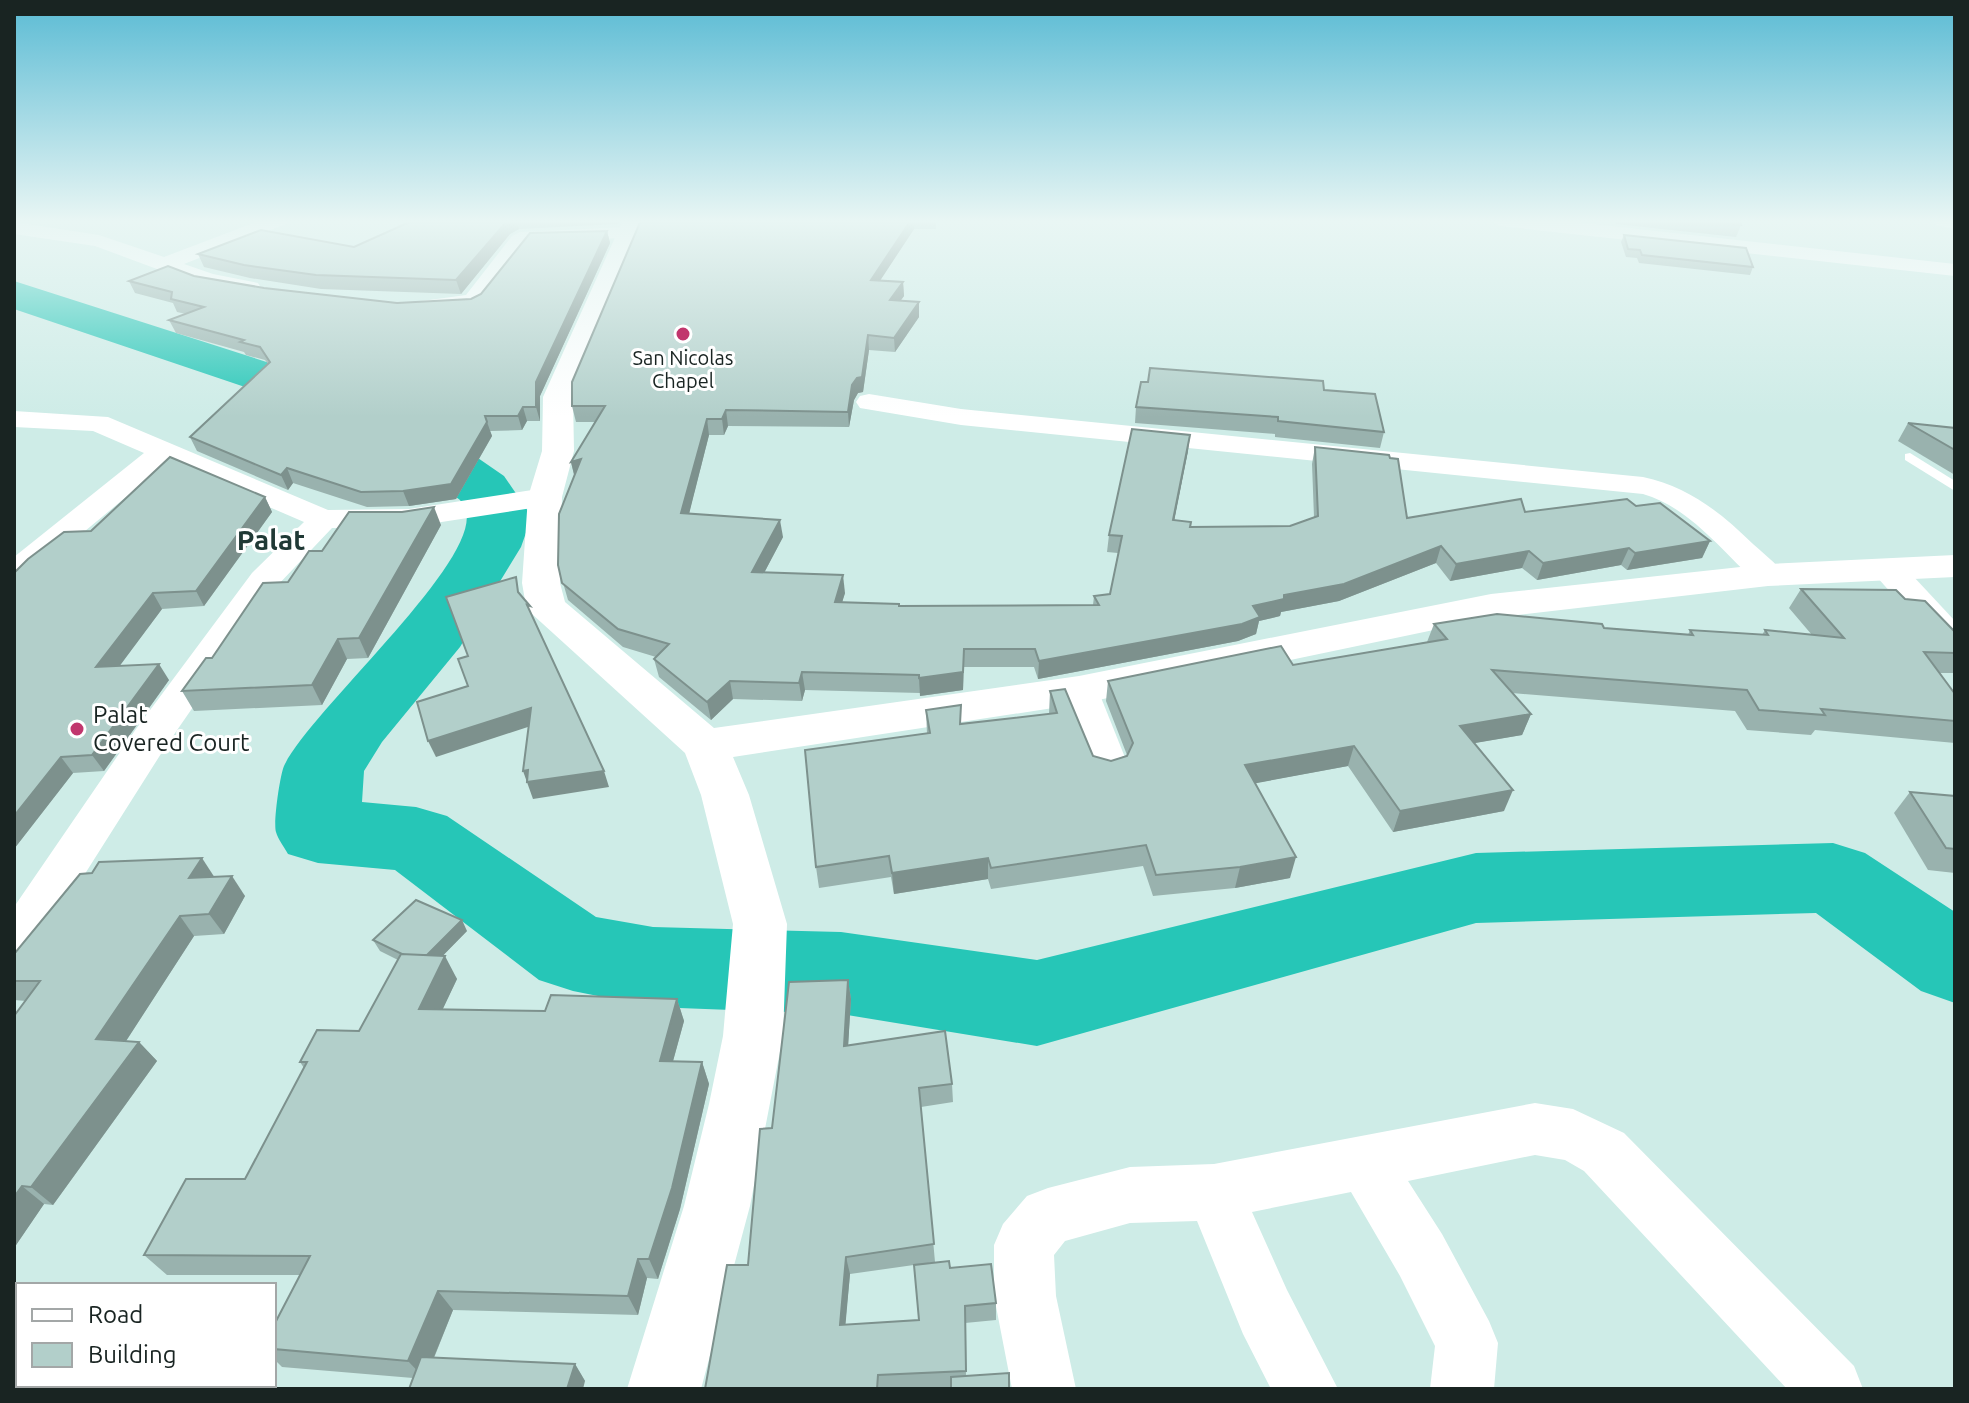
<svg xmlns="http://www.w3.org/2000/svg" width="1969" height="1403" font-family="Ubuntu,sans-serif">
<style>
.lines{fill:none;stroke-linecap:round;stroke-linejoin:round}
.river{fill:#26c6b7;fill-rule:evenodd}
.service{fill:#fff;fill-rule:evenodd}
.minor{fill:#fff;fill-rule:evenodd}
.tertiary{fill:#fff;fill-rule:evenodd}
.wall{fill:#99b2ae}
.shaded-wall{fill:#7d918d}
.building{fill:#b2cfca;stroke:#7d918d;stroke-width:2}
.poi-dot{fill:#c1366d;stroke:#fff;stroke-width:3}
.labels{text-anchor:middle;stroke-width:6;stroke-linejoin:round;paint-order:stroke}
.far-poi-label{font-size:20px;fill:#192422;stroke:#fff}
.poi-label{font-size:24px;fill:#192422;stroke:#fff;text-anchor:start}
.quarter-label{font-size:28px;font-weight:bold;fill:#203935;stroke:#fff}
</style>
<rect width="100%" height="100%" fill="#ceece7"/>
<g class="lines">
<path class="river" d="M14,281L401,405L504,476L528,511L527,530L521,547L460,647L382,742L364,771L362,802L416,807L447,816L596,917L653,927L841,932L1037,960L1476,853L1833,843L1865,853L1955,912V1003L1921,991L1816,913L1476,923L1037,1046L841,1014L653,1007L573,991L539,980L395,870L318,863L288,854C284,847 278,839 276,832C273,823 280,775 284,766C311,710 480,563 466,511C465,507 462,504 460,500L363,427L14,309Z"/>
<polygon class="service" points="1910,453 1955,481 1955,491 1905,460 1905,454"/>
<g class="minor">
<polygon points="261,220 288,220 286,224 184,264 213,274 258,283 261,288 258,293 250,295 200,285 95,246 14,234 14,222 99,235 164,257"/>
<polygon points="1491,220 1556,220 1955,264 1955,276 1500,226"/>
<path d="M627,227L637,233L634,237L526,244L482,305C466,314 439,315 422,311L419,306L422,301L466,295L512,236L520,232Z"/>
<path d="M869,394L961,409L1643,477C1689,487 1720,512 1753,544C1764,554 1776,563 1785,575L1780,582L1768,585L1756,582C1722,551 1689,507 1643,494L961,425L860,408L856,402L860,396Z"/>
<polygon points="14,411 108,417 328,510 409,509 545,488 556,491 560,497 556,503 545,506 409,527 332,528 276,587 164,749 31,959 14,964 14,907 136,729 252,573 304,522 167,463 26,580 14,583 14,557 144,453 93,431 14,427"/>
<polygon points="1888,559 1900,562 1955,621 1955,653 1942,650 1876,576 1872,569 1876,562"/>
<polygon points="1079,678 1092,681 1098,690 1128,765 1122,775 1108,779 1094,775 1088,765 1060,690 1066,681"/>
<polygon points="1535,1103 1573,1109 1624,1133 1854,1366 1863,1389 1787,1389 1584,1171 1565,1160 1535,1155 1408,1181 1442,1234 1489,1321 1498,1343 1494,1389 1430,1389 1435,1346 1400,1276 1351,1192 1252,1212 1287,1290 1338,1389 1271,1389 1243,1334 1197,1221 1130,1223 1065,1241 1054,1255 1056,1296 1076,1389 1012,1389 994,1296 994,1245 1003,1224 1027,1196 1048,1188 1130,1167 1214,1164"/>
</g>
<g class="tertiary">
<polygon points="623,220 645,220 573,397 574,451 562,497 560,583 565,602 714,728 1079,676 1491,594 1768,564 1955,555 1955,577 1768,586 1491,618 1079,704 733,757 749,795 787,924 783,1036 750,1206 701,1389 627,1389 684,1206 709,1104 723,1036 733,924 701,795 685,753 532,614 526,606 522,583 528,497 542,451 543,397"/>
<polygon points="1933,220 1955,220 1955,229 1936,225"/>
</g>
</g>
<g class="wall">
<polygon points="414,220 621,220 618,224 519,229 510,234 461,294 321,289 250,278 204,267 198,254 354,247"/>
<polygon points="641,220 936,220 936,229 914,229 880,280 903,282 904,296 900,301 919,302 919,317 895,352 869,350 863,392 858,393 854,400 849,427 728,426 724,435 709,435 689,513 783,537 764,573 845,593 842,602 900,606 1093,605 1094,596 1110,594 1118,553 1107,552 1109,535 1188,451 1174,520 1190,527 1290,526 1314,517 1312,464 1315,447 1407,518 1636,506 1710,541 1702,558 1627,570 1621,565 1537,580 1522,568 1450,581 1436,563 1339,601 1281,612 1280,616 1259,621 1256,634 1238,641 1038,679 1034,667 964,667 963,690 920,696 920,693 805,690 802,701 733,699 711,720 659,677 654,659 656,657 623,647 568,600 558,565 574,475 571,462 595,422 576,422 572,406"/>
<polygon points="1615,220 1739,220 1741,225 1736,237 1616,224"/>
<polygon points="607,231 610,243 540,396 540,421 527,421 522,430 490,431 492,436 456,499 409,506 367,507 293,483 288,490 197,451 190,437 268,364 265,360 246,355 244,352 176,333 169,320 186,314 177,312 173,303 135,293 129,281 194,276 264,288 397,303 471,299"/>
<polygon points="1624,235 1753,267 1750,275 1639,263 1637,258 1626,257 1621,242"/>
<polygon points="1324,390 1384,432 1380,448 1275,437 1275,434 1135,423 1136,407"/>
<polygon points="1908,423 1955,428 1955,475 1898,441"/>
<polygon points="265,497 272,512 204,606 162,609 119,666 169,680 104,771 73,773 14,849 14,573 91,531"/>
<polygon points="441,525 368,658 347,659 322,705 194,711 182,691 212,658 322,551"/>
<polygon points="1801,589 1905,599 1955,632 1955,673 1940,673 1955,721 1955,743 1815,730 1811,735 1747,730 1735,711 1512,693 1531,714 1522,735 1474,743 1504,811 1393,832 1348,766 1255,783 1290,878 1235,888 1153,896 1143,866 991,889 988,879 894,894 891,877 819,888 816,867 927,734 926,710 961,705 961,724 1049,714 1050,691 1093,756 1111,761 1127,755 1106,701 1108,681 1293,665 1427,642 1434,624 1604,628 1688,635 1690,630 1762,635 1765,630 1812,635 1789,608"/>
<polygon points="1910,792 1955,796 1955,873 1928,870 1894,813"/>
<polygon points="214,877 245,896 224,934 194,936 126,1041 139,1042 157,1061 53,1205 44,1204 14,1248 26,1001 14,1000 14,954"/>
<polygon points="467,931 442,956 457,979 442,1010 545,1011 677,999 684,1021 673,1061 702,1062 709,1084 680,1209 658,1279 647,1278 638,1315 453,1310 434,1358 575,1364 585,1381 413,1378 282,1367 274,1359 274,1325 300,1275 167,1275 144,1255 245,1179 304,1068 300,1062 359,1031 398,960 380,951 373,940"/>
<polygon points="848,980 851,999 848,1045 952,1084 953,1102 921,1107 935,1262 850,1274 845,1325 919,1320 950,1268 996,1303 996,1320 965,1323 966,1376 951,1387 905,1389 705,1389 748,1265 772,1128"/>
</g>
<g class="shaded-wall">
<polygon points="508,220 516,220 519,229 510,234 461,294 456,280"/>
<polygon points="911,220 914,220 914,229 872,293 871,280"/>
<polygon points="607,231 610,243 540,396 540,421 536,407 536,382"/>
<polygon points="903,282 904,296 891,314 890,300"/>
<polygon points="919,302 919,317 895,352 894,338"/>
<polygon points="868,335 869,350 863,392 858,393 854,400 849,427 848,412 852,385"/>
<polygon points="523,407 527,421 522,430 518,416"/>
<polygon points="726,410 728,426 724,435 722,419"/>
<polygon points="707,419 709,435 685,530 681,513"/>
<polygon points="487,422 492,436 456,499 409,506 403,491"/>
<polygon points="1190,435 1188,451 1171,537 1173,520"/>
<polygon points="581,459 575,478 571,462"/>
<polygon points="287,468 293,483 288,490 281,475"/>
<polygon points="265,497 272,512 204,606 196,591"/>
<polygon points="434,507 441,525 368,658 359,638"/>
<polygon points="780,520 783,537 755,590 752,572"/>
<polygon points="1710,541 1702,558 1627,570 1635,553"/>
<polygon points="1441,546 1436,563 1339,601 1281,612 1280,616 1259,621 1256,634 1238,641 1038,679 1039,661 1253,606"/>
<polygon points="1629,548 1621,565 1537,580 1543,563"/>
<polygon points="1529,551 1522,568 1450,581 1456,564"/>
<polygon points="843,575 845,593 837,619 835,602"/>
<polygon points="153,593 162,609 107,683 96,667"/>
<polygon points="338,639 347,659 322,705 312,685"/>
<polygon points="964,649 963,690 920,696 919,678"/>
<polygon points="159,664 169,680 104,771 92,755"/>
<polygon points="802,672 805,690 802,701 799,683"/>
<polygon points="730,681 733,699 711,720 707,702"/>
<polygon points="531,708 537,724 436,757 428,741"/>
<polygon points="1531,714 1522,735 1452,747 1460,726"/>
<polygon points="1354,746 1348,766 1241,786 1245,765"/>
<polygon points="61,757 73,773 14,849 14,816"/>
<polygon points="528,770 604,771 609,787 533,799 523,771"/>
<polygon points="1513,790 1504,811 1393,832 1400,811"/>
<polygon points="1296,857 1290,878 1235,888 1240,867"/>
<polygon points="202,858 215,878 189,878"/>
<polygon points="988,858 988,879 894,894 892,873"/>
<polygon points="232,876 245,896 224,934 209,914"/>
<polygon points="180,916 194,936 115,1058 96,1039"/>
<polygon points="462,920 467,931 426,973 420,962"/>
<polygon points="445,956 457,979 432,1032 419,1009"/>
<polygon points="848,980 851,999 847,1064 844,1046"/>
<polygon points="677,999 684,1021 667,1083 660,1061"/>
<polygon points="139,1042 157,1061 53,1205 31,1187"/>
<polygon points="702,1062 709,1084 680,1209 658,1279 649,1259"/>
<polygon points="22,1186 44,1204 14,1248 14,1197"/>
<polygon points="846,1257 850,1274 844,1341 840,1325"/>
<polygon points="638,1259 647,1278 638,1315 628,1296"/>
<polygon points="438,1291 453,1310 425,1379 408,1361"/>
<polygon points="575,1364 585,1381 583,1389 567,1389"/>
</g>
<g class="building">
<polygon points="414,220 508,220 456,280 316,275 244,265 198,254 261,230 354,247"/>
<polygon points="641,220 911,220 871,280 903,282 890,300 919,302 894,338 868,335 862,377 857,378 852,385 848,412 726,410 722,419 707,419 681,513 780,520 752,572 843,575 835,602 899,604 899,606 1099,605 1094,596 1110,594 1122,536 1109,535 1132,429 1190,435 1173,520 1191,522 1190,527 1290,526 1318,516 1315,447 1389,455 1390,458 1398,459 1407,518 1521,499 1525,512 1627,499 1636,506 1660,503 1710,541 1635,553 1629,548 1543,563 1529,551 1456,564 1441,546 1344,584 1284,595 1284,599 1253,606 1260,617 1242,624 1039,661 1035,649 964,649 963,672 919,678 919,675 802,672 799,683 730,681 707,702 654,659 669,644 618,629 562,583 558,565 559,514 581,459 571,462 605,406 572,406 572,382"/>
<polygon points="1701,220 1739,220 1741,225"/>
<polygon points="607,231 536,382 536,407 523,407 518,416 485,416 487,422 451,484 403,491 361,492 287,468 281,475 190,437 270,362 260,347 240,342 244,340 169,320 204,307 171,299 172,292 129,281 168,266 194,276 264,288 397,303 471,299 481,294 530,233"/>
<polygon points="1624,235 1746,248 1753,267 1642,255 1640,250 1628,249"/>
<polygon points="1150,368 1323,381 1324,390 1375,394 1384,432 1278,421 1278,417 1136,407 1141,382 1148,382"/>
<polygon points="1908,423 1955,428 1955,450"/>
<polygon points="170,457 265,497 196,591 153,593 96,667 159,664 92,755 61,757 14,816 14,573 28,559 64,532 91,531"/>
<polygon points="434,507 359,638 338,639 312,685 182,691 206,658 212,658 263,583 288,582 309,551 322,551 349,512 402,512"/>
<polygon points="516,577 518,592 530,606 527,605 604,771 527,782 528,770 523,771 531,708 428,741 417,702 468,686 458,659 468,656 446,597"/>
<polygon points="1801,589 1896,590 1905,599 1925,601 1955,632 1955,653 1924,652 1955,694 1955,721 1821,709 1825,715 1759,710 1747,690 1492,670 1531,714 1460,726 1513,790 1400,811 1354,746 1245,765 1296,857 1240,867 1156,875 1146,845 991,868 988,858 892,873 889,856 816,867 805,750 930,733 926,710 961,705 960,724 1057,713 1050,691 1065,689 1093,756 1111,761 1127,756 1133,743 1108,681 1281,646 1293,665 1447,639 1434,624 1497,614 1602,624 1604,628 1693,635 1690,630 1768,635 1765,630 1844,638"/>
<polygon points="1910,792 1955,796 1955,849 1946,848"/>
<polygon points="202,858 189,878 232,876 209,914 180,916 96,1039 139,1042 31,1187 22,1186 14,1197 14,1016 40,981 14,981 14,954 80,874 92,873 99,862"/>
<polygon points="416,900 462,920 427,955 404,955 373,940"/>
<polygon points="401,954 445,956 419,1009 545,1011 551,995 677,999 660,1061 702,1062 672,1188 649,1259 638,1259 628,1296 438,1291 408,1361 274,1349 274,1325 310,1256 144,1255 186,1179 245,1179 307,1062 300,1062 317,1030 359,1031"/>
<polygon points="848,980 844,1046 945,1031 952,1084 919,1088 934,1244 846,1257 840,1325 919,1320 914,1265 949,1261 950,1268 991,1264 996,1303 965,1306 966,1371 878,1375 877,1389 705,1389 727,1265 748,1265 760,1129 772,1128 789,982"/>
<polygon points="421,1357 575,1364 567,1389 409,1389"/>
<polygon points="1009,1373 1009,1389 951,1389 951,1377"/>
</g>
<linearGradient id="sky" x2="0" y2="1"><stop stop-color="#5abbd4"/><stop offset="0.53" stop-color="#e9f6f4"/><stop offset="1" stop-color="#e9f6f4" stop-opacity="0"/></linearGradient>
<rect width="1969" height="417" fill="url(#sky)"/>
<g class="poi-dot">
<circle cx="683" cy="334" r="8"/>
<circle cx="77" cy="729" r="8"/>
</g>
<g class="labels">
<g class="far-poi-label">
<text x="683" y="365">San Nicolas<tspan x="683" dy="23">Chapel</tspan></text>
</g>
<g class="poi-label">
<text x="93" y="723">Palat<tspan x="93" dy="28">Covered Court</tspan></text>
</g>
<g class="quarter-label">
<text x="271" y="550">Palat</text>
</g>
</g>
<rect width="1969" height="1403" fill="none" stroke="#192422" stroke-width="32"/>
<rect x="16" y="1283" width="260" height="104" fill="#ffffff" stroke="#a3a7a7" stroke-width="2"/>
<rect x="32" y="1309" width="40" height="12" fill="#ffffff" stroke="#a3a7a7" stroke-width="2"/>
<text x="88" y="1323" font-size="24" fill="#192422">Road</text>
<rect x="32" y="1343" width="40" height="24" fill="#b2cfca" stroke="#a3a7a7" stroke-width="2"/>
<text x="88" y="1363" font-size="24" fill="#192422">Building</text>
</svg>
